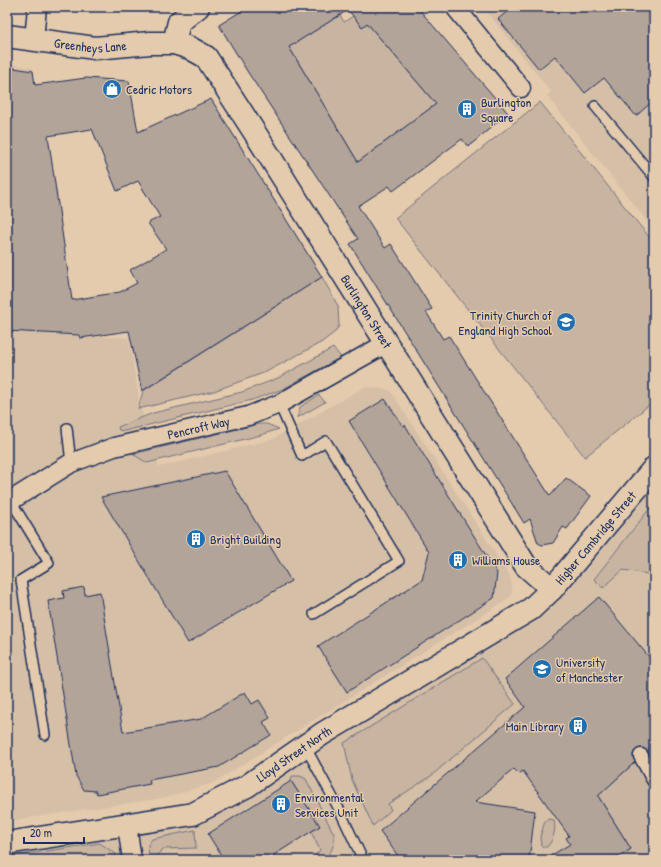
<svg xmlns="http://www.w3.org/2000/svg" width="661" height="867" font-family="'Patrick Hand',sans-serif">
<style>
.built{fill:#d6bfa7}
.green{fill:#c8b4a1;stroke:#727280}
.building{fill:#b3a499;stroke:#1b2f5e;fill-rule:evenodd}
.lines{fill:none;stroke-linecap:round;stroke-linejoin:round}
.service-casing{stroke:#1b2f5e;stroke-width:12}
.pedestrian-casing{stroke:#1b2f5e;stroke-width:17}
.minor-casing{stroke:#1b2f5e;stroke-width:21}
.tertiary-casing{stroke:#1b2f5e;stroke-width:25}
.service{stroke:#e5cbad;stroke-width:9}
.pedestrian{stroke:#e5cbad;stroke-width:14}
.minor{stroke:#e5cbad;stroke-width:18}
.tertiary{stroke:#e5cbad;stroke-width:22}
.labels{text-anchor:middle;stroke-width:3;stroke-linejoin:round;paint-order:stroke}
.street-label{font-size:13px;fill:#1b2f5e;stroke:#e5cbad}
.poi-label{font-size:13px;fill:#1b2f5e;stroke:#e5cbad;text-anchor:start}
</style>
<rect width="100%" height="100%" fill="#e5cbad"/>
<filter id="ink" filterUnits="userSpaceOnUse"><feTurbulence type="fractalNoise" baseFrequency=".025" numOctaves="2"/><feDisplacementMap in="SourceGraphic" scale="8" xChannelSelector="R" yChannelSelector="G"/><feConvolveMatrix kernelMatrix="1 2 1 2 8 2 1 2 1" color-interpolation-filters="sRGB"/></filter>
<g filter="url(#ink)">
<g class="built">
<polygon points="483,7 654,7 654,230 547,96 551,92"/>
<polygon points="7,64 33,68 46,151 51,151 77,335 129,338 140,406 159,467 273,439 365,387 390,390 510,576 512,588 511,596 505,601 213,783 163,798 7,821"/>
<polygon points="654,468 654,860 7,860 7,848 193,814 531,609"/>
</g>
<g class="green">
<polygon points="340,15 344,22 353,16 362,27 367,23 436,104 358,162 289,47"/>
<polygon points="540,102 654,243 654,401 585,457 395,218"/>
<polygon points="322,277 338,306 339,326 335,332 322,342 266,372 214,391 138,409 143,391"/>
<polygon points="333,348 341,357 283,389 252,400 124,431 119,430 118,427 153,413 242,392 278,378"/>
<polygon points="319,395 325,402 297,418 300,407"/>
<polygon points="259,424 267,424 279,429 261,435 147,463 133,454"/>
<polygon points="654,503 654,575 623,570 603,588 594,579"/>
<polygon points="482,658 515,704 431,776 388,804 391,810 373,826 352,780 344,743"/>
<polygon points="654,745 654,860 614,860 631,849 598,796"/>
<path d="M292,776H300L306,779L334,834C335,846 332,851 324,860L313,859L320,850L311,832L320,826L291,781Z"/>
<path d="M549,819L554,820C556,830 554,839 547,847H543L541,845L540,837L545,821Z"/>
<polygon points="195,830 196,848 163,849 157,855 158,860 149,860 148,845 152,839"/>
<polygon points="100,843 116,854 116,860 7,860 7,857"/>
</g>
<g class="building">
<path d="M248,7H417L508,113L468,147L462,139L393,191L389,186L358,206L385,248L391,244L432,309L426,312L443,339L449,336L550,496L566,478L591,496L567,529L563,527L553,543L542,545L538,543L530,519L524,523L350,244L358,239L247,71L219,25ZM348,10L362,27L367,23L436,104L358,162L289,47Z"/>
<polygon points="513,7 654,7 654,100 636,116 604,78 585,93 555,56 539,69 498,19"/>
<path d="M7,67L33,71L35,85L86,78L129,81L138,132L211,99L322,277L142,391L129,331L80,338L79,335L7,331ZM92,129L117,191L138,181L160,217L148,223L166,249L130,270L137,283L120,292L72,300L48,136Z"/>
<polygon points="385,399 403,426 405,425 497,573 494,598 347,692 318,646 422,580 429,552 349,421"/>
<polygon points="225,471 291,581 188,643 101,497"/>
<polygon points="84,587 85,595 100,592 123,732 201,719 245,692 252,704 259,700 270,718 263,722 271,735 219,767 149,780 150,784 97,794 96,791 84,790 76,776 48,601 64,598 63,591"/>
<polygon points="599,597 654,663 654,745 647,751 642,748 637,749 633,755 635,762 598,796 631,849 614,860 544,860 570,844 566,838 569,836 523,771 519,774 514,769 475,802 535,811 529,860 401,860 380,831 525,707 505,679"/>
<polygon points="291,781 320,826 266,860 224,860 208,834"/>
</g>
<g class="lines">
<defs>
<g id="service">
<polyline points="595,106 654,177"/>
<polyline points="279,404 302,456 326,441 399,561 314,614"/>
<polyline points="67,428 71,463"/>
<polyline points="11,501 49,563 21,580 45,735"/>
<polyline points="305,746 339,809 363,860"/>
</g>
<polyline id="pedestrian" points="641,756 654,780"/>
<g id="minor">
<polyline points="455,7 521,88"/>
<polyline points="34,40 37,7"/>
<path id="s1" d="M7,503L71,463L114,447L248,416L279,404L387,343"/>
<polyline points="127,825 132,860"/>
</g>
<g id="tertiary">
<path id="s2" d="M7,36L95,48L150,43H174L190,48L206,57L255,133L526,566L552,589"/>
<polyline points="174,43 179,22 198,7"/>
<path id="s3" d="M7,843L193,814L247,786L322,734L531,609L552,589L654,468"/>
</g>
</defs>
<use href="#service" class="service-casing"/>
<use href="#pedestrian" class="pedestrian-casing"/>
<use href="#minor" class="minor-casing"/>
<use href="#tertiary" class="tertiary-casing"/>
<use href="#service" class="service"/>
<use href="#pedestrian" class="pedestrian"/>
<use href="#minor" class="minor"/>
<use href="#tertiary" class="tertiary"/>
</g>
</g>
<defs>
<symbol id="shop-disc" viewBox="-11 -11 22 22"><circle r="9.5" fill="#1f6fb2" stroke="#e5cbad"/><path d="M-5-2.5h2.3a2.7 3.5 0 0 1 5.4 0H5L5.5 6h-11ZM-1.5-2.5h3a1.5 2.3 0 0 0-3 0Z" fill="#fff"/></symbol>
<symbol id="building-disc" viewBox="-11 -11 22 22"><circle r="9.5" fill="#1f6fb2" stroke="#e5cbad"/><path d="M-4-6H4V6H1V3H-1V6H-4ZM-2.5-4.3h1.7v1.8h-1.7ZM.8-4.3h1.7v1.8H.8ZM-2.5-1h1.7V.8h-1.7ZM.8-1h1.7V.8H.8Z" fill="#fff"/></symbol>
<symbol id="school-disc" viewBox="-11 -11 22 22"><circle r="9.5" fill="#1f6fb2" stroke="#e5cbad"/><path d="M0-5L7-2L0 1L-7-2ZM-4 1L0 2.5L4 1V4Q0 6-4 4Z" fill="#fff"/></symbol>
<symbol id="university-disc" viewBox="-11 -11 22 22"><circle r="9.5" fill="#1f6fb2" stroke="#e5cbad"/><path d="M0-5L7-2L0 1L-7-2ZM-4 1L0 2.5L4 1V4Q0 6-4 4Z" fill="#fff"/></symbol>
</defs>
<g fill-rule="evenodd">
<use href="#shop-disc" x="101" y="78" width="22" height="22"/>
<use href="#building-disc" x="456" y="98" width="22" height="22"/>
<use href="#school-disc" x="555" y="311" width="22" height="22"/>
<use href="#building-disc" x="185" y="528" width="22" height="22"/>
<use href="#building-disc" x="447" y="549" width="22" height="22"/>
<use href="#university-disc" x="531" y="658" width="22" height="22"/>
<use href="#building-disc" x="567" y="715" width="22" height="22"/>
<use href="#building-disc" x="270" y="793" width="22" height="22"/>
</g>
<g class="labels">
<g class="street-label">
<text dy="5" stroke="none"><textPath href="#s2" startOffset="84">Greenheys Lane</textPath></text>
<text dy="5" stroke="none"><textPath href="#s2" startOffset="504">Burlington Street</textPath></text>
<text dy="5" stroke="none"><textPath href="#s1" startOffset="208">Pencroft Way</textPath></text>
<text dy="5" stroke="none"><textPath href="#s3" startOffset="680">Higher Cambridge Street</textPath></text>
<text dy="5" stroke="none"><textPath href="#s3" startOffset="306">Lloyd Street North</textPath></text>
</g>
<g class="poi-label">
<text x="126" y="94">Cedric Motors</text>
<text x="481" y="107">Burlington<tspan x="481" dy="15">Square</tspan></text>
<text x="552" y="320" text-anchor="end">Trinity Church of<tspan x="552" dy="15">England High School</tspan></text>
<text x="210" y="544">Bright Building</text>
<text x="472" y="565">Williams House</text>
<text x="556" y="667">University<tspan x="556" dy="15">of Manchester</tspan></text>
<text x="564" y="731" text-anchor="end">Main Library</text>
<text x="295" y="802">Environmental<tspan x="295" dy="15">Services Unit</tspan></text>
</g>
</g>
<rect width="661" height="867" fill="none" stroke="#e5cbad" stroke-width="24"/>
<rect x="12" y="12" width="637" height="843" fill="none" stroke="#1b2f5e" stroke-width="1.5" filter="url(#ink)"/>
<path d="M24 837v6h60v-6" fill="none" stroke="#1b2f5e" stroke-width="2"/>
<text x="30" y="837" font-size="12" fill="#1b2f5e" stroke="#e5cbad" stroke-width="3" paint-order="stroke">20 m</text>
</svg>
